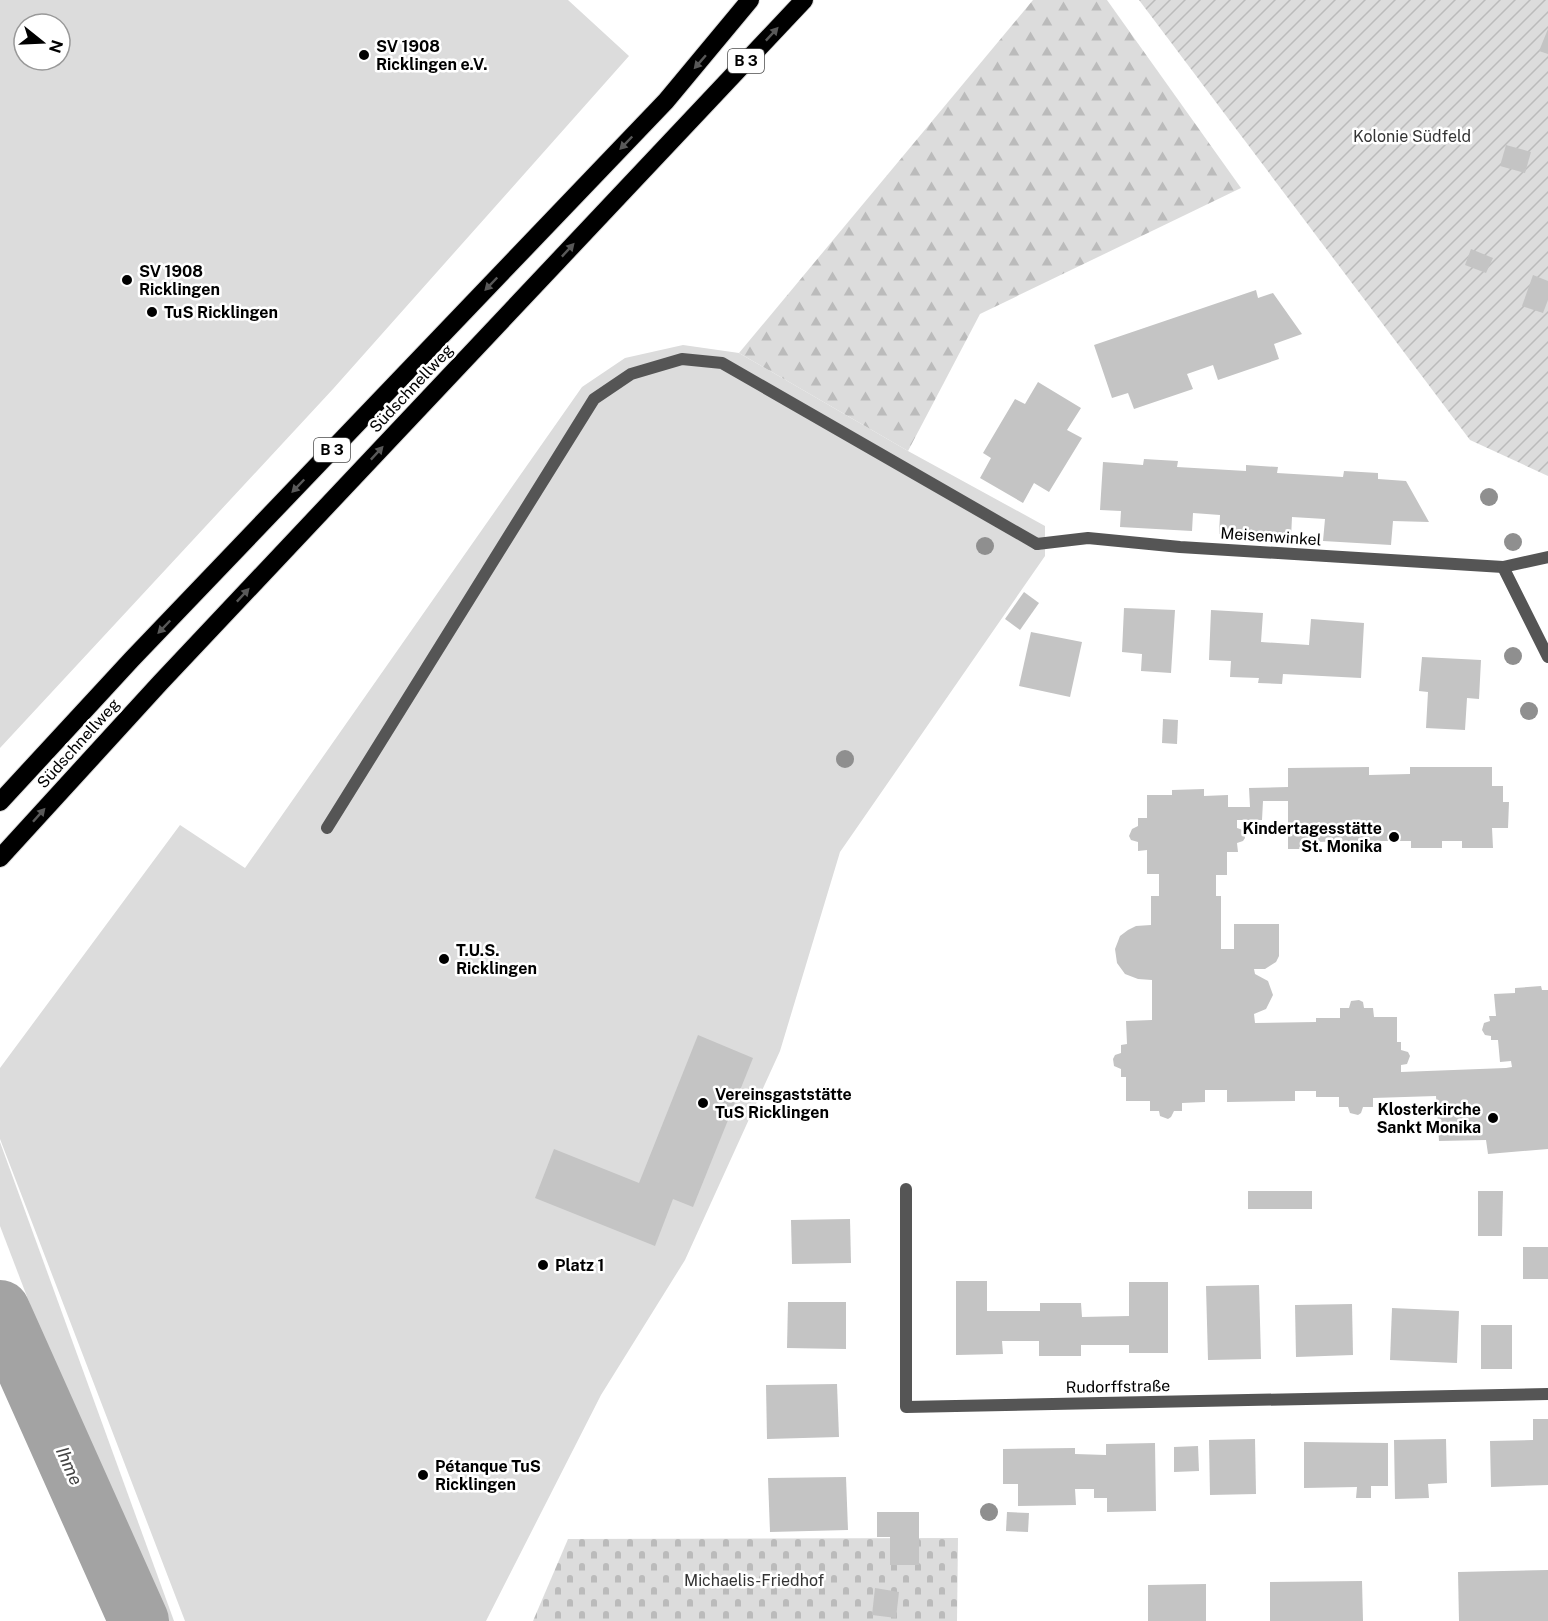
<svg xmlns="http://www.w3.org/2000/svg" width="1548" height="1621" font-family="'Public Sans',sans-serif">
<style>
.grass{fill:#dcdcdc;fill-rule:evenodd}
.forest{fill:url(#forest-firs)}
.cemetery{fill:url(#cemetery-stones)}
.garden{fill:url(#garden-furrows)}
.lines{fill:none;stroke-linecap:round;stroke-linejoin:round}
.river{stroke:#a3a3a3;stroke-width:60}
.building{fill:#c4c4c4}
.highway-casing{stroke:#dbdbdb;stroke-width:20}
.lane{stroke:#555;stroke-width:12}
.street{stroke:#555;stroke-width:12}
.highway{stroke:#000;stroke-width:18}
.tree{fill:#8f8f8f}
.oneway{fill:#595959}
.poi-dot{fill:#000;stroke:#fff;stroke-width:2}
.labels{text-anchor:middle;stroke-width:5;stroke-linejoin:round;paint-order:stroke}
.shield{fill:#fff;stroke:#4c4c4c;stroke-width:1.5}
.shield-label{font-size:15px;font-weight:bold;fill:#000}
.poi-label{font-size:16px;font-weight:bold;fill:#000;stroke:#fff;text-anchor:start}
.park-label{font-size:16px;fill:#333;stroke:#fff}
.street-label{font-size:16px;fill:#000;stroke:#fff}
.water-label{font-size:18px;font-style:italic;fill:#444;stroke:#fff}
</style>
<defs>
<pattern id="forest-firs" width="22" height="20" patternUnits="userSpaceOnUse" patternTransform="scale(1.5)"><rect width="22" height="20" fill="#dcdcdc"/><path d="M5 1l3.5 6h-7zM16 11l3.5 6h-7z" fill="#bbb"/></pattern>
<pattern id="cemetery-stones" width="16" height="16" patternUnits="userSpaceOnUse" patternTransform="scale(1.5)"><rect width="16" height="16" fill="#dcdcdc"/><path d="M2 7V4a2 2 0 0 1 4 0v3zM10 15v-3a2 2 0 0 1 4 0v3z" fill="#bbb"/></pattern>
<pattern id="garden-furrows" width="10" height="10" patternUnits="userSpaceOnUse" patternTransform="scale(1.5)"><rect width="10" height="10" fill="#dcdcdc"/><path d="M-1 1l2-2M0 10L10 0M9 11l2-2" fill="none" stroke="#bbb"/></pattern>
</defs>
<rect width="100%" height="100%" fill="#fff"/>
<g class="grass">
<path d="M0,0H568L629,56L333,389L0,748ZM24,24H60V60H24Z"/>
<polygon points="683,345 739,353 908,451 1045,526 1045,556 840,852 780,1051 685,1260 601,1395 486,1621 185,1621 0,1139 0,1068 180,825 245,868 582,387 625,358"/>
<polygon points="0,1142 174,1621 151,1621 0,1226"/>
</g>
<polygon class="forest" points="1033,0 1107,0 1241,188 980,314 908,451 739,353"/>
<polygon class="cemetery" points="958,1538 957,1621 533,1621 568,1539"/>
<polygon class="garden" points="1139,0 1548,0 1548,476 1470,440"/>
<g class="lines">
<polyline class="river" points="0,1310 139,1621"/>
</g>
<g class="building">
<polygon points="1548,29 1548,54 1539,51"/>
<polygon points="1506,145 1531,152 1525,173 1500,166"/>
<polygon points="1471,249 1493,258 1486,273 1465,265"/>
<polygon points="1533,275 1548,281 1548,300 1543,313 1522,306"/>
<polygon points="1256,290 1258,298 1273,293 1302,334 1274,344 1279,359 1218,380 1213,365 1187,374 1193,389 1134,409 1128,393 1112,398 1094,345"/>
<polygon points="1038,382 1081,408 1067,430 1082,438 1049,492 1034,483 1023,503 980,478 991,458 983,453 1015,399 1025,404"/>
<polygon points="1144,459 1178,461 1177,467 1246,471 1246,465 1278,467 1277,473 1327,476 1343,477 1344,471 1378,473 1378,479 1406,481 1429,522 1393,521 1391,545 1323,541 1325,519 1292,517 1291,538 1219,534 1220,515 1193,513 1192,531 1120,527 1121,511 1100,510 1103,462 1143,465"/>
<polygon points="1024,592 1039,603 1020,630 1005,619"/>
<polygon points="1124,608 1175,610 1171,673 1141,671 1142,654 1122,652"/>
<polygon points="1211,610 1263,613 1261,642 1309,645 1311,619 1364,623 1361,678 1283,674 1282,684 1258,683 1259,678 1230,677 1231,661 1209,660"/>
<polygon points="1031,632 1082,642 1070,697 1019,686"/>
<polygon points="1422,657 1481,660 1479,699 1467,698 1465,730 1426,728 1428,692 1419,691"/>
<polygon points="1163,719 1178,720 1177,744 1162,743"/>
<polygon points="1369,767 1369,775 1410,774 1410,767 1492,767 1492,786 1503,786 1503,802 1509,802 1508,828 1492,828 1493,848 1462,848 1462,841 1442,841 1442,848 1411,848 1411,841 1370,841 1370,848 1339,848 1339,841 1319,842 1319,849 1288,849 1288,801 1263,801 1262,820 1237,820 1237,828 1243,830 1245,838 1243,841 1237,843 1238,852 1227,852 1227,875 1216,875 1216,896 1221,896 1221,949 1234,949 1234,924 1279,924 1279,956 1276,962 1265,969 1254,969 1255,974 1268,981 1273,995 1266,1009 1254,1014 1255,1023 1316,1022 1316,1018 1340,1018 1340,1008 1349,1008 1351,1001 1359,1000 1363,1002 1364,1008 1373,1008 1374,1017 1397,1017 1397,1042 1401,1042 1401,1050 1408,1052 1410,1056 1407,1064 1401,1065 1401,1072 1506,1068 1512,1067 1511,1061 1500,1062 1498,1040 1491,1040 1491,1036 1485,1035 1482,1030 1484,1023 1490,1021 1489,1016 1496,1016 1494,994 1515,993 1515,988 1541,986 1542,990 1548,990 1548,1149 1488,1154 1486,1140 1439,1141 1436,1096 1373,1098 1373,1107 1363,1107 1361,1113 1358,1115 1350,1113 1348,1107 1339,1107 1339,1097 1316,1097 1316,1091 1295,1091 1295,1101 1227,1102 1227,1090 1205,1090 1205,1102 1182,1103 1182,1111 1174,1111 1171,1117 1168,1119 1160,1116 1159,1111 1150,1111 1150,1101 1126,1101 1126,1077 1121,1077 1121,1069 1114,1066 1113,1059 1115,1055 1121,1053 1121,1045 1127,1044 1126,1021 1152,1020 1152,980 1138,979 1125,974 1117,963 1115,949 1120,936 1128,930 1136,926 1151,925 1151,896 1159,896 1159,874 1147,874 1147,850 1138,851 1138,842 1131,840 1129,836 1132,829 1138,826 1138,818 1147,818 1147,795 1172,795 1172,790 1204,789 1204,796 1228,795 1228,807 1250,807 1249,788 1288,787 1288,768"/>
<polygon points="698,1035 753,1058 693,1207 673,1199 655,1246 535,1198 554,1149 639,1183"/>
<rect x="1248" y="1191" width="64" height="18"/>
<polygon points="1478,1191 1503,1191 1502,1236 1478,1236"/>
<polygon points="850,1219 851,1263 792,1264 791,1220"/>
<rect x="1523" y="1247" width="25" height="32"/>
<polygon points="956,1281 987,1281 987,1311 1040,1311 1040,1303 1081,1303 1082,1317 1129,1316 1129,1282 1168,1282 1168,1353 1129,1353 1129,1345 1081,1345 1081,1356 1039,1356 1039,1341 1002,1341 1003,1354 956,1355"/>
<polygon points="1259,1285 1261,1359 1208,1360 1206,1286"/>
<polygon points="788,1302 846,1302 846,1349 787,1348"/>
<polygon points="1352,1304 1353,1355 1296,1357 1295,1305"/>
<polygon points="1392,1308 1459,1311 1457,1363 1390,1360"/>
<rect x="1481" y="1325" width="31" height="44"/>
<polygon points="837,1384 839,1437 767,1439 766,1385"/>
<polygon points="1533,1419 1548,1419 1548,1485 1491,1487 1490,1441 1533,1440"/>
<polygon points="1255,1439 1256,1494 1210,1495 1209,1440"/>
<polygon points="1446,1439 1447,1483 1428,1484 1429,1498 1395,1499 1394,1440"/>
<polygon points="1304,1442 1388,1443 1388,1486 1371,1486 1371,1498 1356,1498 1357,1487 1304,1488"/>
<polygon points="1155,1443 1156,1511 1107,1512 1107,1498 1094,1498 1094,1489 1075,1489 1076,1505 1018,1506 1018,1484 1003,1484 1003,1449 1075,1448 1075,1454 1106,1455 1106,1444"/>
<polygon points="1198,1446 1199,1471 1174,1472 1174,1447"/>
<polygon points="846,1477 848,1530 770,1532 768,1478"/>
<polygon points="877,1512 919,1512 919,1565 890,1565 890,1537 877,1537"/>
<polygon points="1007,1512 1029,1513 1028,1532 1006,1531"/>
<polygon points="1548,1570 1548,1621 1459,1621 1458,1572"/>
<polygon points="1362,1581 1363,1621 1270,1621 1270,1582"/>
<polygon points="1206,1584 1206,1621 1148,1621 1148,1585"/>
<polygon points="875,1588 899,1592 896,1618 872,1615"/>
</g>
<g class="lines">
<defs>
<g id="highway">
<polyline points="0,802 132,659 666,101 750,0"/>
<polyline points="0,858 160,683 804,0"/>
</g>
</defs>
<use href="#highway" class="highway-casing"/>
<polyline class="lane" points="327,828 594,399 631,374 682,359 722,363 1037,544"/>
<g class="street">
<polyline points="1037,544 1088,538 1180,547 1503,567 1548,557"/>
<polyline points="1503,567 1548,657"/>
<polyline points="906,1189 906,1407 1548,1394"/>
</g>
<use href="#highway" class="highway"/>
</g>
<g class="tree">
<circle cx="1489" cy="497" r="9"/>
<circle cx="1513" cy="542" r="9"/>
<circle cx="985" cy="546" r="9"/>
<circle cx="1513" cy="656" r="9"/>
<circle cx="1529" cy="711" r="9"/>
<circle cx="845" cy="759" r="9"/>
<circle cx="989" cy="1512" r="9"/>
</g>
<defs><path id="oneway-solid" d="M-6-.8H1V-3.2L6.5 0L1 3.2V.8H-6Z" transform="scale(1.5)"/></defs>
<g class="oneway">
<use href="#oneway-solid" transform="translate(772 34) rotate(-47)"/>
<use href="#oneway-solid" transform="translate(700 62) rotate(131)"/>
<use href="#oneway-solid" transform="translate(626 143) rotate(134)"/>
<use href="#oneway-solid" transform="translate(568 250) rotate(-47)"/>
<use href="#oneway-solid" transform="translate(491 284) rotate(134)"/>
<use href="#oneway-solid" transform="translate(377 453) rotate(-47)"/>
<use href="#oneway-solid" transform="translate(298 486) rotate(134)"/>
<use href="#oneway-solid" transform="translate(243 595) rotate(-47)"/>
<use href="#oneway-solid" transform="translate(164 627) rotate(134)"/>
<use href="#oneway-solid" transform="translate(39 815) rotate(-48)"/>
</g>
<g class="poi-dot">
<circle cx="364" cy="55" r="6"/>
<circle cx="127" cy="280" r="6"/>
<circle cx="152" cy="312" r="6"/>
<circle cx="1394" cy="837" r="6"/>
<circle cx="444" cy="959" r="6"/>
<circle cx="703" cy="1103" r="6"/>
<circle cx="1493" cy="1118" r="6"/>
<circle cx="543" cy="1265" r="6"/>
<circle cx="423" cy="1475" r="6"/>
</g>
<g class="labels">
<g class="shield">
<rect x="728" y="49" width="36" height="24" rx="4.5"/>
<rect x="314" y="438" width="36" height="24" rx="4.5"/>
</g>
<g class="shield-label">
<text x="746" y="66">B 3</text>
<text x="332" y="455">B 3</text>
</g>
<g class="poi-label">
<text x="376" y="52">SV 1908<tspan x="376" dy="18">Ricklingen e.V.</tspan></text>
<text x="139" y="277">SV 1908<tspan x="139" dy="18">Ricklingen</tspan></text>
<text x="164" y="318">TuS Ricklingen</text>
<text x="1382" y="834" text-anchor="end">Kindertagesstätte<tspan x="1382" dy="18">St. Monika</tspan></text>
<text x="456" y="956">T.U.S.<tspan x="456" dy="18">Ricklingen</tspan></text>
<text x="715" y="1100">Vereinsgaststätte<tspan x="715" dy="18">TuS Ricklingen</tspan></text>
<text x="1481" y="1115" text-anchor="end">Klosterkirche<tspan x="1481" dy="18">Sankt Monika</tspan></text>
<text x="555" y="1271">Platz 1</text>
<text x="435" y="1472">Pétanque TuS<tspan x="435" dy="18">Ricklingen</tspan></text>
</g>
<g class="park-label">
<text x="1412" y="142">Kolonie Südfeld</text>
<text x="754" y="1586">Michaelis-Friedhof</text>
</g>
<g class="street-label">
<text transform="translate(411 388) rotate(-47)" y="6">Südschnellweg</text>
<text transform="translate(1271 536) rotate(4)" y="6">Meisenwinkel</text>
<text transform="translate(78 743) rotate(-48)" y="6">Südschnellweg</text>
<text transform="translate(1118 1386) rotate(-1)" y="6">Rudorffstraße</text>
</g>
<g class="water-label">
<text transform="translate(69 1466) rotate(66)" y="6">Ihme</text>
</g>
</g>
<g transform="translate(42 42) rotate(108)"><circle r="28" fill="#ffffff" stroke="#999999" stroke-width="1.5"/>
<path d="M0-4.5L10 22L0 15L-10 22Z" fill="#000000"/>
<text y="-9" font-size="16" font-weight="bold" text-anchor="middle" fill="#000000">N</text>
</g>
</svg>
